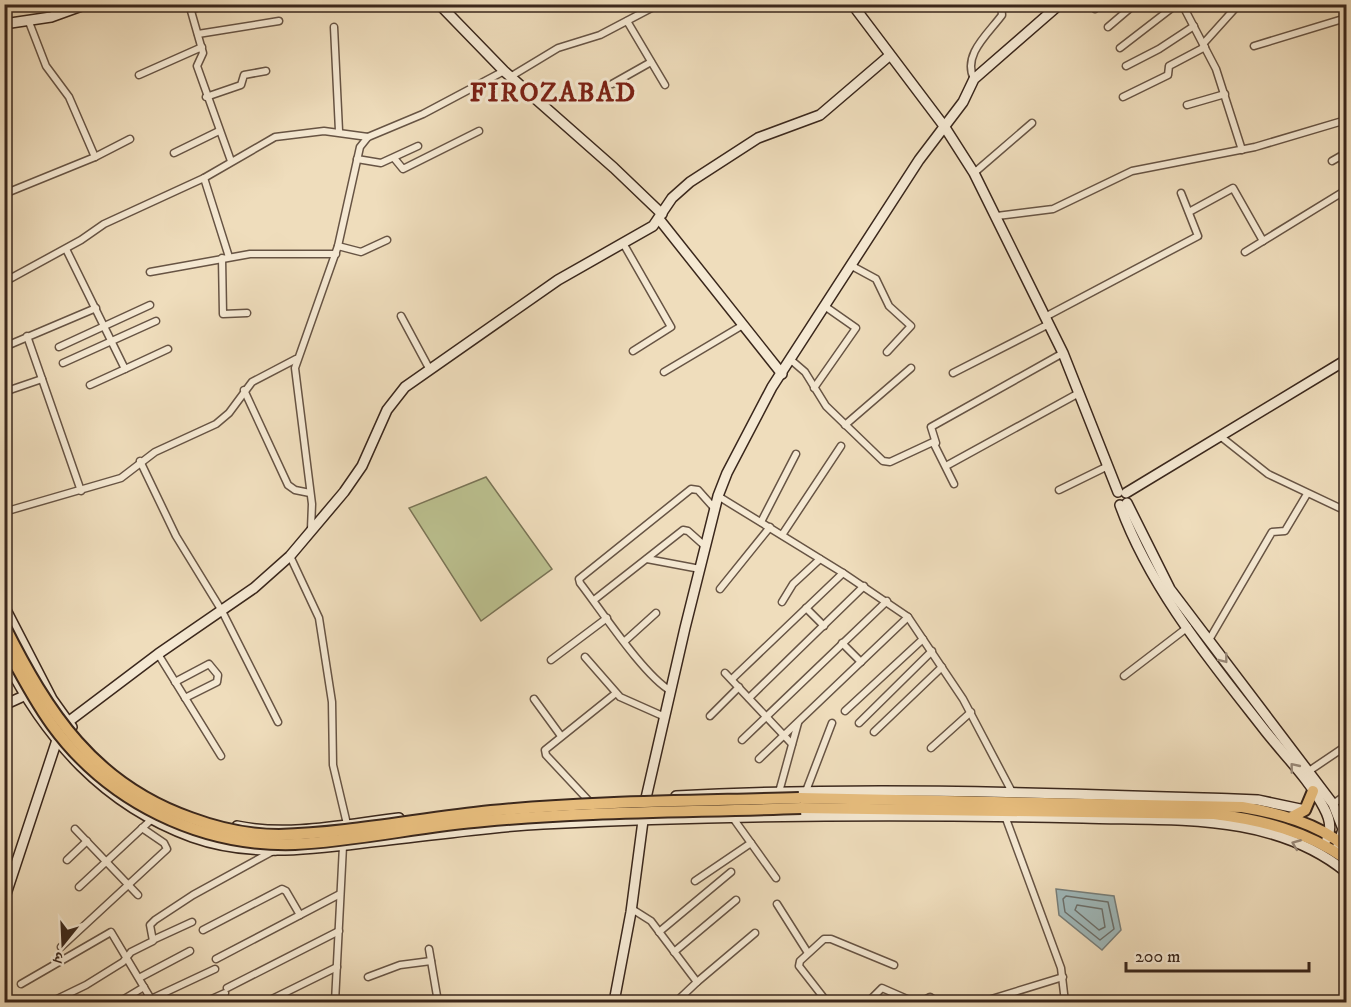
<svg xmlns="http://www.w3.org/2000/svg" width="1351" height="1007" font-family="'IM FELL DW Pica','Noto Serif Devanagari',serif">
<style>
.green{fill:#bbc08f;stroke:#7a7456;stroke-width:1.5}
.water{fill:#9fb9bb;stroke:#777f7b;stroke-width:1.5}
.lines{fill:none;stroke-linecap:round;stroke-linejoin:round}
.shore{stroke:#6c706c;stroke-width:1.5}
.street-casing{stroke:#675444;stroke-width:9}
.secondary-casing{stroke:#3a271c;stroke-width:12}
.primary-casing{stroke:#3a271c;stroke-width:14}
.street{stroke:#f5e9d3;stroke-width:6}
.secondary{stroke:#f5e9d3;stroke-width:9}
.primary{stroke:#e8be7e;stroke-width:10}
.primary-bridge-casing{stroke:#3a271c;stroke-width:14;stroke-linecap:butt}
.primary-bridge{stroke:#e8be7e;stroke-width:10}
.oneway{stroke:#988878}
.labels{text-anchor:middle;stroke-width:6;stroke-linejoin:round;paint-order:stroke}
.district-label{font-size:27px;font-weight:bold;letter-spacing:1.5px;fill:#7a1f14;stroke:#f5e9d3}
</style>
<rect width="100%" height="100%" fill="#efddbc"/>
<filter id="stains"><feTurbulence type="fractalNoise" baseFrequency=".00333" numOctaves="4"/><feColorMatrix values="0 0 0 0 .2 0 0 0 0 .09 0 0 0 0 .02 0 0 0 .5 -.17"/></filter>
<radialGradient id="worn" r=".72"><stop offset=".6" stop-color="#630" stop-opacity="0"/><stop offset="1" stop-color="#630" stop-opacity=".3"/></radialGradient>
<polygon class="green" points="486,477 552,569 481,621 409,508"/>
<polygon class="water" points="1056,889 1114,896 1121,930 1102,950 1059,915"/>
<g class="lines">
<g class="shore">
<polygon points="1066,896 1108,902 1114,929 1100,940 1065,912 1063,899"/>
<polygon points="1077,905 1102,909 1105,927 1099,930 1075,910"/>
</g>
<defs>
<g id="street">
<polyline points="189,4 203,53 197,66 231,161"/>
<polyline points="1182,4 1216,69 1242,150"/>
<polyline points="191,9 213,4"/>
<polyline points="1095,9 1099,4"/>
<polyline points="627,21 665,85"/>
<polyline points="29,22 46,66 69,97 95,157"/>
<polyline points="334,27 339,131"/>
<polyline points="1108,27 1135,4"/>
<polyline points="198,34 279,21"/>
<polyline points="1203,44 1239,4"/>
<polyline points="1254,46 1346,18"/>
<polyline points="1120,48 1177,4"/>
<polyline points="1126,66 1159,49 1194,26"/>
<polyline points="139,75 202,47"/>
<polyline points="510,77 558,48 600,35 659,4"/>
<path d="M974,79C962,55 988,34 1002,15L1001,4"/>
<polyline points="612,84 651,62"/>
<polyline points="206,97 241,85 244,75 266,71"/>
<polyline points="1123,97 1168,75 1169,66 1205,47"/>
<polyline points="1187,105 1225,94"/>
<polyline points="174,153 219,131"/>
<polyline points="394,158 403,169 479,131"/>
<polyline points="357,159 381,163 418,146"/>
<polyline points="1332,161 1346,153"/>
<polyline points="974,173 1032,123"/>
<polyline points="204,178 229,257"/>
<polyline points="4,194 95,157 130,139"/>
<polyline points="1189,212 1233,188 1263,241"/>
<polyline points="997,216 1053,209 1132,171 1255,147 1346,120"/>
<polyline points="623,243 671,327 633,351"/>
<polyline points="338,246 361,252 387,240"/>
<polyline points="66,249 125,369 168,349"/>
<polyline points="1245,252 1346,190"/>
<polyline points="222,258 223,314 247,313"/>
<polyline points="852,266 876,279 889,306 911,326 887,352"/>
<polyline points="150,272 250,254 336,254"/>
<polyline points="4,282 81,240 104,224 204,178 275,137 324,131 368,137"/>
<polyline points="401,316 430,370"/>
<polyline points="1045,317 1198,236 1181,193"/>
<polyline points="27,336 81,491"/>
<polyline points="4,347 96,308"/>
<polyline points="59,347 150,305"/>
<polyline points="791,360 805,372 826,406 883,461 890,462 933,442 954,484"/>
<polyline points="63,363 156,321"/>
<polyline points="664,372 743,325"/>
<polyline points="953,373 1049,324"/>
<polyline points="90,385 125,369"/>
<polyline points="814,388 856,328 826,307"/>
<polyline points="244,390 288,485 295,490 310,493"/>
<polyline points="4,392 42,379"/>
<polyline points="845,425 911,368"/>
<polyline points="1220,436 1268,474 1346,511"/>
<polyline points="936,443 931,427 1063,353"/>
<polyline points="140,461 176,536 222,611 278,722"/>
<polyline points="946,466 1079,393"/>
<polyline points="4,478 6,484"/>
<polyline points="1059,490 1108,466"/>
<polyline points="718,496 843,573 908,617 963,699 1012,792"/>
<polyline points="4,512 121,478 155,452 216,424 229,413 252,382 296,359"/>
<polyline points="761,522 796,454"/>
<polyline points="311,529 312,504 295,368 338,246 360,147 368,137 423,114 504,71"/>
<polyline points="782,535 841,446"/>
<polyline points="290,556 319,618 332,702 333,765 347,824"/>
<polyline points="647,559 700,569"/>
<polyline points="720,589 770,527"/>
<polyline points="594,600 683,530 688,531 706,547"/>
<polyline points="782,602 793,584 820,559"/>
<polyline points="806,608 824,626"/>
<polyline points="1209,640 1272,532 1285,531 1307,494"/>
<polyline points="625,641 656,613"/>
<polyline points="842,643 861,662"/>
<polyline points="158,654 221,756"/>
<polyline points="585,657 620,697 665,717"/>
<polyline points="551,660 607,618"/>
<polyline points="725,673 792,744"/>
<polyline points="1124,676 1188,627"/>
<polyline points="732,679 843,573"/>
<polyline points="175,682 209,664 218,675 217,682 185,698"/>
<path d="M671,691C644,676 601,610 580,583L579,579L691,489L698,490L715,509"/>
<polyline points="749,698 864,586"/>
<polyline points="534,699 561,736"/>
<polyline points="845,711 923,639"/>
<polyline points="710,716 739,687"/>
<polyline points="859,723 932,651"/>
<polyline points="874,732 942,667"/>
<polyline points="742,740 887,601"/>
<polyline points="931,748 971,712"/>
<polyline points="759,759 908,617"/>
<polyline points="1309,771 1346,746"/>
<polyline points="806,791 832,723"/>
<polyline points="779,792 798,723"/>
<polyline points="588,800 546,755 545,750 616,693"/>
<polyline points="1333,804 1346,795"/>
<polyline points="1005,816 1061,968 1065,1002"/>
<polyline points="733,818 776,878"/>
<polyline points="75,829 138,895"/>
<polyline points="67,860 87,841"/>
<polyline points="695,881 751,843"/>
<polyline points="79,887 153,818"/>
<polyline points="777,904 808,953"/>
<polyline points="632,909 651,921 697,982 755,933"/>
<polyline points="203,930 282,889 286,891 300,915"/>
<polyline points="659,932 731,872"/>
<polyline points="155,939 192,922"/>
<polyline points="61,947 167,849 164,843 142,828"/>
<polyline points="429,949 438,1002"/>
<polyline points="674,952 736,900"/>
<polyline points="216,959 340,894"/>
<polyline points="368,977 400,965 431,961"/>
<polyline points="139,978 190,951"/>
<polyline points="21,984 111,932 151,999 215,969"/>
<polyline points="227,988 339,931"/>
<polyline points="985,1001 1063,977"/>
<polyline points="51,1002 86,985 123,962 131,952 153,941 150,925 155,920 193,895 273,851"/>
<polyline points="119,1002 144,987"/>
<polyline points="205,1002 225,993"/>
<polyline points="266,1002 337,967"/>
<polyline points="335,1002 343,846"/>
<polyline points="676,1002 697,982"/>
<polyline points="827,1002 799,966 800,961 824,939 831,939 894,965"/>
<polyline points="868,1002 882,988 914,1002"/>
<polyline points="921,1002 930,997 937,1002"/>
</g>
<g id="secondary">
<polyline points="439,4 504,71 614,168 662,214"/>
<polyline points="852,4 944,126 974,173 1063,353 1118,492"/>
<polyline points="4,24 51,17 87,4"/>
<polyline points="659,219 782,374"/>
<polyline points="1126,493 1346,360"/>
<polyline points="1127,503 1170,589 1333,804 1343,829 1337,849"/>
<path d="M1120,505C1150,588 1209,659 1263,728C1283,754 1309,779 1324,808C1329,817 1332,829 1327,839"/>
<polyline points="4,606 52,699 72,727"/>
<path d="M4,657C46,740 104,805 192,837C248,857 306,850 363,843C423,837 483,827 543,824C723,815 903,814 1083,818C1172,821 1273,812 1346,872"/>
<polyline points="4,705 26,695"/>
<polyline points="64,725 158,654 254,588 290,556 344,492 362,466 387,410 405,387 558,280 653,226 672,198 690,182 758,138 820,115 889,56"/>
<path d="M676,796C862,786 1048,793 1234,799L1258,800L1305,810"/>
<path d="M237,826C289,837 347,824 399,818"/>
<polyline points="4,900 58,737"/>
<polyline points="614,1002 631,912 646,798 685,628 718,496 727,473 772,387 919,160 963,102 974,79 1060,4"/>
</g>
<g id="primary">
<path d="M799,798L1242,807C1278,813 1317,823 1346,847"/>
<path d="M801,808L1214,814C1262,820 1306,831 1346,859"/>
<polyline points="1290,818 1305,810 1313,791"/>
</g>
</defs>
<use href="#street" class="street-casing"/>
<use href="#secondary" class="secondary-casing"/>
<use href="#primary" class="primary-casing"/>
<use href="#street" class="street"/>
<use href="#secondary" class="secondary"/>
<use href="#primary" class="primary"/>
<defs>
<g id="primary-bridge">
<path d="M4,625C48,713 94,784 191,818C218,828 250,835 279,835C350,833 421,818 491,811C593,801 697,801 799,798"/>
<path d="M4,643C19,671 33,699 52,725C108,802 200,847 295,844C358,841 421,826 484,821C589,811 696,812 801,808"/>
</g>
</defs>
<use href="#primary-bridge" class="primary-bridge-casing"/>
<use href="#primary-bridge" class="primary-bridge"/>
</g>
<defs><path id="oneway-chevron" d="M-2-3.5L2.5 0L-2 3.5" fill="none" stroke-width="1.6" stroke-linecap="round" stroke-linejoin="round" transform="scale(1.5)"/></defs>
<g class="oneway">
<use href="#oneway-chevron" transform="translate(1224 659) rotate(52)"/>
<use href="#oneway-chevron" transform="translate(1294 767) rotate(-129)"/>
<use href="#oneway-chevron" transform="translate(1296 844) rotate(-158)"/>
</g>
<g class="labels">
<g class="district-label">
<text x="553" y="101">FIROZABAD</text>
</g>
</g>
<rect width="1351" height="1007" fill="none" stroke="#efddbc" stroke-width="24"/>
<rect x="6" y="6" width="1339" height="995" fill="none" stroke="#3a271c" stroke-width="3"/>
<rect x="12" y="12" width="1327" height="983" fill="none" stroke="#3a271c" stroke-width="1.5"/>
<g transform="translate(63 944) rotate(198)" stroke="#f5e9d3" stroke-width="4.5" paint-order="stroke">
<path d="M0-4.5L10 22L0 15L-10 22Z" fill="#3a271c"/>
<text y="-9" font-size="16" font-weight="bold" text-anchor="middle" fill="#3a271c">उ</text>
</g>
<path d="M1126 962v9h183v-9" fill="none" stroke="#3a271c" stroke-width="3"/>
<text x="1135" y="962" font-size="18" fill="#3a271c" stroke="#f5e9d3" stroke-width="4.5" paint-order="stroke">200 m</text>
<rect width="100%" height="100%" filter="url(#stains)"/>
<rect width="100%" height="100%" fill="url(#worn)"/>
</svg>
